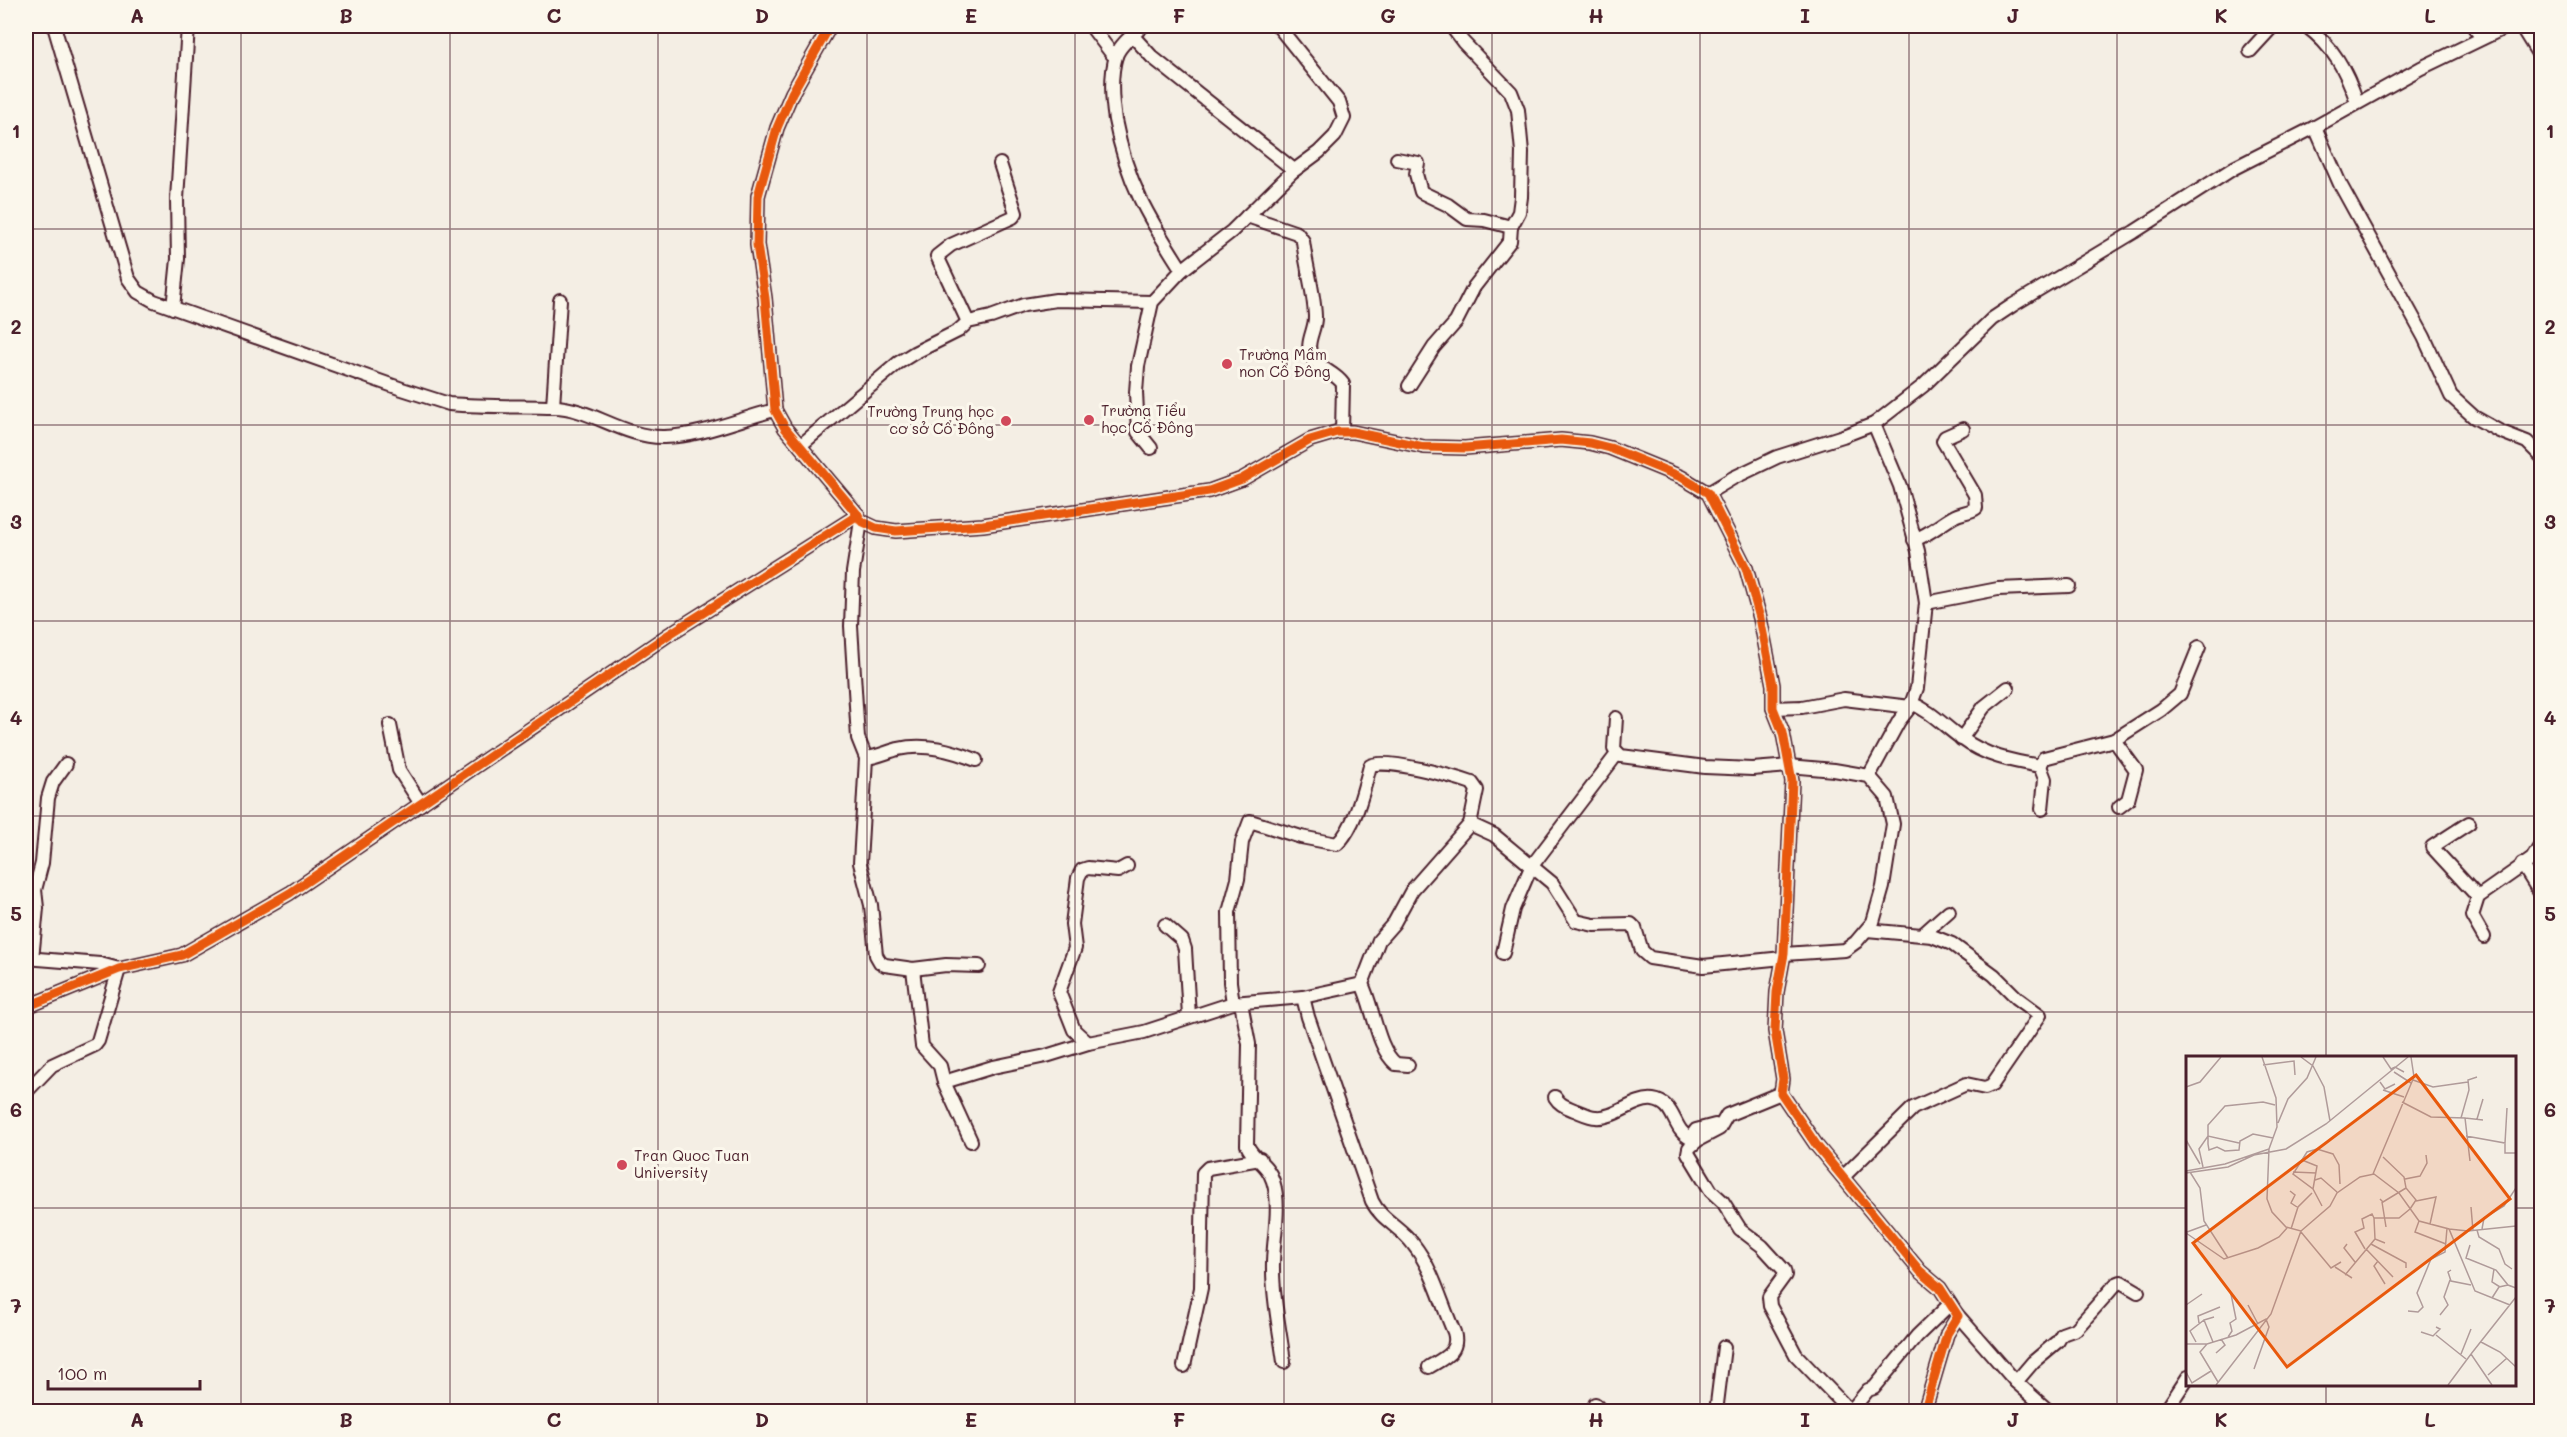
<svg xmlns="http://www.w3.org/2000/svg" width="2567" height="1437" font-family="Mali,sans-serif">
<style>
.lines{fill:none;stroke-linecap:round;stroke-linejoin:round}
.minor-casing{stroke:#4a1f2b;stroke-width:16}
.minor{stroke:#fbf7ec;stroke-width:12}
.cycleway-casing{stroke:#fbf7ec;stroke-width:13}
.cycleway{stroke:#e8590c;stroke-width:9}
.grid{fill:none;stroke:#4a1f2b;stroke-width:1.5;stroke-opacity:0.55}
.poi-dot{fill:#d1495b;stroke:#fbf7ec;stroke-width:2}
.labels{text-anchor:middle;stroke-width:6;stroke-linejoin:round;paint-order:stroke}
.poi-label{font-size:15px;fill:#4a1f2b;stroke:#fbf7ec;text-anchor:start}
.inset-road{fill:none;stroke:#b09b9a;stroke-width:1.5}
.view{fill:#e8590c;fill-opacity:0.15;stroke:#e8590c;stroke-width:3}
.inset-edge{fill:none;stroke:#4a1f2b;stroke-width:3}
.neatline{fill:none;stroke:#4a1f2b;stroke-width:2}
.grid-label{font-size:20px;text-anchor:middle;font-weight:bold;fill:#4a1f2b}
</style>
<rect width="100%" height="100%" fill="#f4eee4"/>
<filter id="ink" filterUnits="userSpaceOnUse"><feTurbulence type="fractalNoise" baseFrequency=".0167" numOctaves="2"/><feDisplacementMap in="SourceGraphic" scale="12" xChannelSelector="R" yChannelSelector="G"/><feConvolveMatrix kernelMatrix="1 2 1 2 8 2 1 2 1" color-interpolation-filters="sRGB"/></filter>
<g filter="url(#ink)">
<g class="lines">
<defs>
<g id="minor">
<path d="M54,26L128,278L138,292L154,301L402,389L449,404C484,407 520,406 554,407C589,407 624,438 664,437C702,436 739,419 775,410"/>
<polyline points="1093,26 1093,29 1112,54 1116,56"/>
<path d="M1143,26C1134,34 1120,44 1116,56C1110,76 1112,101 1115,120C1127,183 1148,217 1182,270L1152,302L1138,366L1136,392L1138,432L1151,448"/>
<path d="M2306,26C2333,46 2346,70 2357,102"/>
<polyline points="2473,26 2482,38"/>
<polyline points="2521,26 2542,60"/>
<polyline points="1132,35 1152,57 1294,170"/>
<polyline points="2250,51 2273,26"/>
<polyline points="2315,127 2340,184 2424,337 2451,396 2474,417 2499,431 2527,442 2542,457"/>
<polyline points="1397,159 1418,163 1416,174 1421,192 1448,205 1467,219 1484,220 1511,227"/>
<path d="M1247,216L1297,233L1303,241C1306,266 1314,291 1315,316C1316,330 1304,343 1312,357C1320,370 1335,372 1343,384L1342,432"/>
<polyline points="1182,270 1232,231 1292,172 1319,152 1335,136 1344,118 1339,102 1278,26"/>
<polyline points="173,308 178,259 177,199 188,26"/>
<polyline points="968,322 937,256 951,245 1013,217 1016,213 1000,164"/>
<polyline points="1409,386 1434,347 1456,322 1474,287 1510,241 1511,227 1519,212 1521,197 1522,152 1518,110 1511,92 1463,42 1451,26"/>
<polyline points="553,406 560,300"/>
<polyline points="801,445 898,363 914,353 958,331 968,322 991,317 1024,305 1056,300 1152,302"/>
<polyline points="1708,493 1733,478 1777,457 1843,436 1874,424 1923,386 1992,319 2013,305 2134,232 2234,168 2315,127 2421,68 2508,26"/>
<polyline points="858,515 861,521 876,528 896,531 983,525 1209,491 1242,479 1310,440 1337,432 1353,432 1424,447 1465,448 1561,440 1590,443 1610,448 1681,477 1708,493 1746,568 1760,618 1773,685 1773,708 1783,733 1792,781 1784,954 1777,992 1775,1031 1783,1079 1781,1093 1817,1146 1920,1271 1940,1288 1958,1316 1947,1334 1924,1412"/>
<polyline points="861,521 853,572 851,626 858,738 866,758 860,863 871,905 876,955 880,962 885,965 913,969 946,965 979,966"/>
<path d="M1914,540C1930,534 1939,525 1953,517C1961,512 1969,513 1976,508L1975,495L1943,441L1945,437L1963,429"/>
<polyline points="1926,603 1998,589 2069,586"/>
<path d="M1911,703C1931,711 1944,726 1961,738C1985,756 2011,761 2040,766L2044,758L2114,740L2161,710L2180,694L2199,647"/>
<polyline points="1773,708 1802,707 1844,699 1910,707"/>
<polyline points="1616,718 1614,749 1621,756 1705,767 1752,769 1789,766 1834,770 1869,776 1887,797 1893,824 1883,887 1873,922 1856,942 1845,950 1784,954"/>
<polyline points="390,725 399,770 421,804"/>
<polyline points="1961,739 1984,707 2008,688"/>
<polyline points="2114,740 2136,770 2128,800 2119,807"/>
<path d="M866,758C877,757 887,752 898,749C925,743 951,750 976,760"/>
<polyline points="2040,766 2045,779 2042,809"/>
<polyline points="1869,776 1899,721 1910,707 1917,688 1926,603 1918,551 1900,486 1874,424"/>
<polyline points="2469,823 2432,847 2478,897"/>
<polyline points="2522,864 2542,896"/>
<polyline points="1165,925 1182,940 1185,949 1189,1016"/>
<polyline points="1922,935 1949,911"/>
<polyline points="2484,937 2472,916 2478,897 2532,859 2542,843"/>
<polyline points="1503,953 1513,909 1531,867 1617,754"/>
<polyline points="26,958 100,964 119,969 98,1041 95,1045 52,1065 26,1092"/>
<polyline points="32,959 37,908 35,890 42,863 48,798 53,782 66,764"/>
<polyline points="913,969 922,1046 940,1066 944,1082 971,1141"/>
<path d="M1303,997L1308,1017L1372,1201C1381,1220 1401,1227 1413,1244C1433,1269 1441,1303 1454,1332C1460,1352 1444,1358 1429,1367"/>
<path d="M1233,1003L1230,982L1229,912L1238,879L1242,842L1250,821L1301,837L1337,844C1355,828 1364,789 1370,766C1383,757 1455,777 1472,783L1477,790L1470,824"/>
<path d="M1241,1003L1249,1044L1247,1145C1254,1161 1267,1162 1273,1181C1282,1209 1272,1241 1273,1270C1273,1301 1280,1331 1284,1362"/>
<polyline points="26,1007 119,969 182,955 290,893 668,635 858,515 785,428 775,410 765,298 757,245 758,196 777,128 792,93 830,26"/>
<polyline points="1088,1043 1074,1030 1059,992 1075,948 1072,924 1078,878 1082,870 1088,868 1118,871 1127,866"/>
<path d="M1408,1065L1396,1064C1377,1049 1373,1005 1362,984L1379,940L1394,923L1412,890L1470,824L1494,835L1552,883L1576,921L1594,925L1631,924L1635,928L1642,951L1650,958L1703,966L1783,958"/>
<polyline points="944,1082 993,1067 1046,1056 1088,1043 1144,1032 1233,1003 1303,997 1362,984"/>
<polyline points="1781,1093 1727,1115 1719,1129 1698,1140 1689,1148 1688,1153 1711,1191 1723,1202 1740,1229 1762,1246 1784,1270 1785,1275 1769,1297 1770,1306 1796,1355 1850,1411"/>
<path d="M1555,1097C1560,1105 1565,1106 1574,1110C1580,1112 1589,1117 1596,1117C1615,1119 1634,1098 1653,1100C1676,1103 1672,1130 1690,1138L1696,1130L1715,1125"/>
<polyline points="1843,1177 1913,1108 1966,1084 1985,1088 1992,1085 2040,1015 2017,998 1994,975 1952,944 1932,936 1867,930"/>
<polyline points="1955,1312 2016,1382 2050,1412"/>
<polyline points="1184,1366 1201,1288 1203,1173 1208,1168 1260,1159"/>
<polyline points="2016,1382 2033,1362 2058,1341 2062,1334 2076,1329 2116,1284 2121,1282 2138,1292"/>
<polyline points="1595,1404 1602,1412"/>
<polyline points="1716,1412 1724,1347"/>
<polyline points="1850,1412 1868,1390 1874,1388 1917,1336 1950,1304"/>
<polyline points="2165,1412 2188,1377"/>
</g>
</defs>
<use href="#minor" class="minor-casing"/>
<use href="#minor" class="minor"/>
<defs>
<g id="cycleway">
<polyline points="858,515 861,521 876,528 896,531 983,525 1209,491 1242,479 1310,440 1337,432 1353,432 1424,447 1465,448 1561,440 1590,443 1610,448 1681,477 1708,493 1746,568 1760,618 1773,685 1773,708 1783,733 1792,781 1784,954 1777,992 1775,1031 1783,1079 1781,1093 1817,1146 1920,1271 1940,1288 1958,1316 1947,1334 1924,1412"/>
<polyline points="26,1007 119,969 182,955 290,893 668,635 858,515 785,428 775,410 765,298 757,245 758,196 777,128 792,93 830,26"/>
</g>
</defs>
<use href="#cycleway" class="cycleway-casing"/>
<use href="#cycleway" class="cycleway"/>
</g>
</g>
<path class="grid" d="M241,26V1412M450,26V1412M658,26V1412M867,26V1412M1075,26V1412M1284,26V1412M1492,26V1412M1700,26V1412M1909,26V1412M2117,26V1412M2326,26V1058M26,229H2542M26,425H2542M26,621H2542M26,816H2542M26,1012H2542M26,1208H2188M2514,1208H2542M2326,1384V1412"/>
<g class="poi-dot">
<circle cx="1227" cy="364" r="6"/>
<circle cx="1089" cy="420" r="6"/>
<circle cx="1006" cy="421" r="6"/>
<circle cx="622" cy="1165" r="6"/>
</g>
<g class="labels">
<g class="poi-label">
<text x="1239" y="360">Trường Mầm<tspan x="1239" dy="17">non Cổ Đông</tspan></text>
<text x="1101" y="416">Trường Tiểu<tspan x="1101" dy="17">học Cổ Đông</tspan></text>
<text x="994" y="417" text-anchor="end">Trường Trung học<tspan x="994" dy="17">cơ sở Cổ Đông</tspan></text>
<text x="634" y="1161">Tran Quoc Tuan<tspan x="634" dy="17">University</tspan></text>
</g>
</g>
<g transform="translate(2186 1056)">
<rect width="330" height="330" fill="#f4eee4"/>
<path class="inset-road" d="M115,1L127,10L138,31L144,65M197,1L205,13L209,11L218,16M77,9L108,5L109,19M208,16L225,27M227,24L247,31L282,26M194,26L199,33L209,28M0,31L14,26L35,1M197,34L218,41M216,46L245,61L279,62L284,105M275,62L283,34L282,24L291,21M279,62L297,64M291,63L297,43M92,67L102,43L121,22L130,1M280,80L319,87L321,52M87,82L67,78L54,85L53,94L39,95L31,91L23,94L22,88V69L39,50L77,46L89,49M0,84L14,108M319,87V97H330M197,101L218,121L220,132L230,144L224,153M116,104L131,110L127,133M17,111L13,93L22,80L53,87M0,115L39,108L83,93M4,116L14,132L18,165L42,202M107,116L130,117M0,117L42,111L68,99L100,93L140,68L222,1M187,118L228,21L225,1M219,123L234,120L241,107L240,99M129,124L135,122L151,136M104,135L109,139L105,147L111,151M194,143L197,146L220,132M230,145L250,141L244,168M196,146L200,171M136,150L127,133L107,118L121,96L131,93L147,98L153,109L154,128M285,151L287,175M233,165L229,176L260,188M105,173L112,151L126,137M263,173L282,175L330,170M296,173L298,162L318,150L330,132M291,174L293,181L313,193L319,208L326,213M115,175L144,150L151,137L174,121L188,118L213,137L233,165L263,173L289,235L324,249M1,176L20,169M115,176L145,212L155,206M0,177L38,203L72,192L93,181L101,172M199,187L189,183L188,162H213L224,153M161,188L158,192L169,206M185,188L220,207V212M284,189L280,202L310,214L322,229L330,232M179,193L169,176L178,172L176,163L186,158L188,162M180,193L207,221M192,205L188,210L199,228M149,211L166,222M308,213L306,226L314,231M265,214L262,216L265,225L285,229M159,219L189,183M306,242L313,231L322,229M0,249L16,238M62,249L72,268M222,255L232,256L237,251L231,237L245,203L259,196L261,172M254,259L262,249L258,241L264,224M13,267L12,260L34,251M235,276L247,280L254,273L250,271M250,279L280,303M42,281L46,275L44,267L50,263L45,238M10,286L4,275L18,264M27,286L18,264L28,261M295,286L314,296L330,311M0,288H21L50,279L80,263L83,271L68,313M21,288L14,296L32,326M30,297L39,289L35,283M275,298L285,273M285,298L330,241M0,316L6,327L25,315M302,319L321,302M30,329L85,258L115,175L100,171L86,156L81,143L83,93L91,71L90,42L76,1M262,329L285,298L306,329"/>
<path class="view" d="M230,19L324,143L101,311L7,187Z"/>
<rect width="330" height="330" class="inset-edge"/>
</g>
<rect width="2567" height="1437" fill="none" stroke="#fbf7ec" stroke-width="66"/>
<path d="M48 1380v9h152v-9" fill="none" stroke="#4a1f2b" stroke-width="3"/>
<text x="57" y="1380" font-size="18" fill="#4a1f2b" stroke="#fbf7ec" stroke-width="4.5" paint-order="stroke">100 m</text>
<rect x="33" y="33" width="2501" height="1371" class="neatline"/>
<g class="grid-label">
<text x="137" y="23">A</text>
<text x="346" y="23">B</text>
<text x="554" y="23">C</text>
<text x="762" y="23">D</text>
<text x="971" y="23">E</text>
<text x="1179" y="23">F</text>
<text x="1388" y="23">G</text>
<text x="1596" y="23">H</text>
<text x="1805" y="23">I</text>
<text x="2013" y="23">J</text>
<text x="2221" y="23">K</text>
<text x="2430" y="23">L</text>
<text x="16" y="138">1</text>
<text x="2550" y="138">1</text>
<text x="16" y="334">2</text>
<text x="2550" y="334">2</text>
<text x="16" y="529">3</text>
<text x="2550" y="529">3</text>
<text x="16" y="725">4</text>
<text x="2550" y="725">4</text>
<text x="16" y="921">5</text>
<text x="2550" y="921">5</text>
<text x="16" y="1117">6</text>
<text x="2550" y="1117">6</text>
<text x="16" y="1313">7</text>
<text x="2550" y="1313">7</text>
<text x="137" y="1427">A</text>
<text x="346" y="1427">B</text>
<text x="554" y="1427">C</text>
<text x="762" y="1427">D</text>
<text x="971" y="1427">E</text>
<text x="1179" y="1427">F</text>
<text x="1388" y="1427">G</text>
<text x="1596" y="1427">H</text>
<text x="1805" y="1427">I</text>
<text x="2013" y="1427">J</text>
<text x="2221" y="1427">K</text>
<text x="2430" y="1427">L</text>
</g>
</svg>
